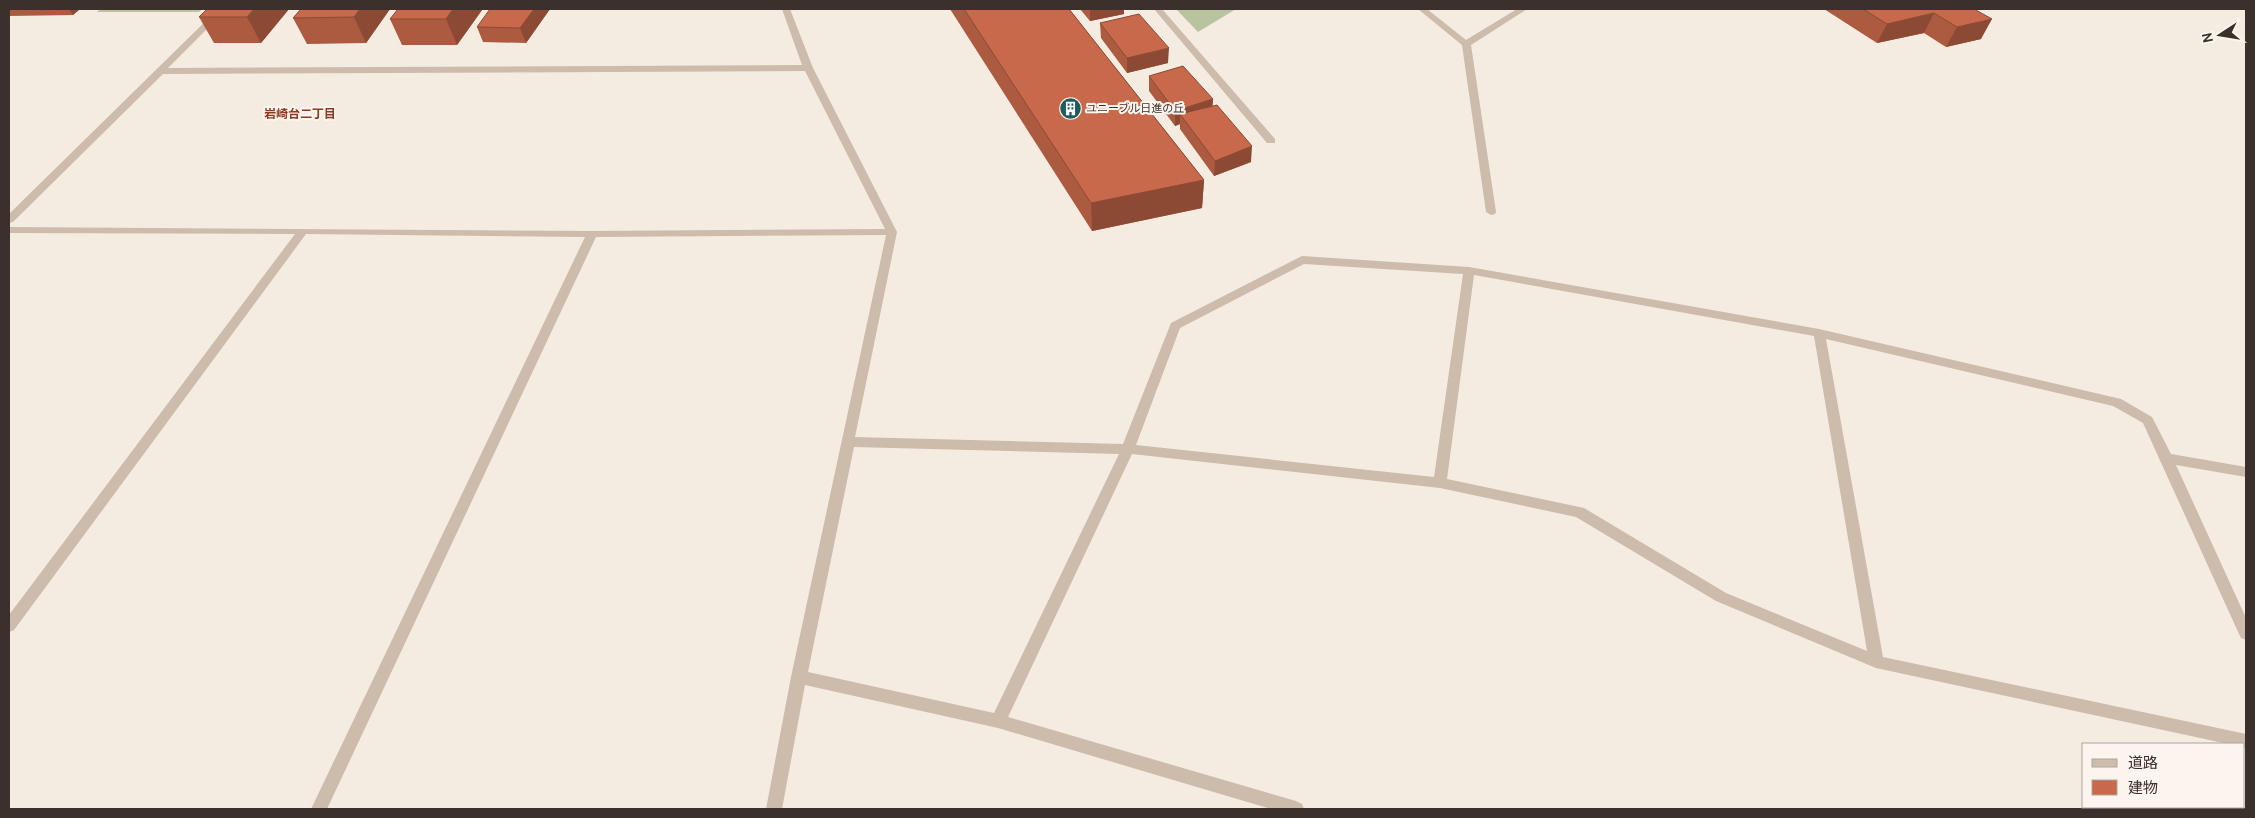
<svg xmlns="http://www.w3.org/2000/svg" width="2255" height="818" font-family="Cabin,'Noto Sans JP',sans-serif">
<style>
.green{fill:#b8c4a0}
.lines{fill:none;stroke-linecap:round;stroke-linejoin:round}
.street{fill:#cdbbac;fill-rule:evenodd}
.wall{fill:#ac5a40}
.shaded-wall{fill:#8c4a34}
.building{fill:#c8694b;stroke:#8c4a34}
.labels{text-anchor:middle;stroke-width:4;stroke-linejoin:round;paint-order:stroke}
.far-poi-label{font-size:11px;fill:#3b302b;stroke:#fbf5ee;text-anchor:start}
.far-neighbourhood-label{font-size:12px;font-weight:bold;fill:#8c3b22;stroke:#fbf5ee}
</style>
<rect width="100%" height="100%" fill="#f4ebe1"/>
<g class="green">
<polygon points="101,9 203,9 199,12 97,12"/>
<polygon points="1176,9 1236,9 1198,32"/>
</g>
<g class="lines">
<g class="street">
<path d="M218,9H227L168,68L802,65L782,9H790L813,68L897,232L855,437L1123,444L1171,323L1302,256L1469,267L1819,329L2121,399L2152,417L2171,454L2246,467V477L2176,465L2246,618V640L2241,638L2239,634L2143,423L2113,406L1826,339L1883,657L2246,734V748H2244V744H2228L1876,668L1716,601L1576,517L1440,488L1132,454L1008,717L1296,801L1302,804L1304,809H1271L998,728L805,685L782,809H766L791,677L886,235L596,237L327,809H311L585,237L306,234L14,630L9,632V615L295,234L9,233V227L592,231L885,229L805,71L163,74L13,222L9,223V214ZM1304,264L1463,274L1434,477L1136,445L1180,328ZM1474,275L1814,336L1867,651L1726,593L1584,508L1447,479ZM854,447L1119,454L994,713L808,672Z"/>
<polygon points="1154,9 1162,9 1275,139 1275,143 1267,143"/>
<polygon points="1418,9 1427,9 1466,40 1517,9 1527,9 1471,45 1496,212 1495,214 1491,215 1486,212 1462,45"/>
</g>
</g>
<g class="wall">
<polygon points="9,9 80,9 73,15 9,16"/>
<polygon points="207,9 289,9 261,43 214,43 199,17"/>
<polygon points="301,9 390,9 366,43 307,44 293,18"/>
<polygon points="398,9 481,9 482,10 457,45 402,45 390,19"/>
<polygon points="550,9 526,43 483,42 477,27"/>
<polygon points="950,9 1069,9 1204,180 1202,208 1092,231"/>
<polygon points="1080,9 1124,9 1124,14 1090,21"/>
<polygon points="1824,9 1974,9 1981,39 1946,47 1924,33 1877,43"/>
<polygon points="1100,23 1168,63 1127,73 1101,38"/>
<polygon points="1149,76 1213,99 1212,106 1251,162 1214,176 1180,129 1180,124 1175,126 1149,91"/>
</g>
<g class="shaded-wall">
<polygon points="69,9 80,9 73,15"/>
<polygon points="254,9 289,9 261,43 247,17"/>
<polygon points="360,9 390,9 366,43 354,17"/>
<polygon points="453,9 481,9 482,10 457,45 446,19"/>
<polygon points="534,9 550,9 526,43 520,28"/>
<polygon points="1090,9 1124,9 1124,14 1090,21"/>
<polygon points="1934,13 1924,33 1877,43 1887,24"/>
<polygon points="1992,19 1981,39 1946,47 1957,27"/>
<polygon points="1169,48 1168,63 1127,73 1127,58"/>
<polygon points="1213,99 1212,114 1180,114 1180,124 1175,126 1175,111"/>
<polygon points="1252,146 1251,162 1214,176 1215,161"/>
<polygon points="1204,180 1202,208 1092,231 1091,203"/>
</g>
<g class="building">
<polygon points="207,9 254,9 247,17 199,17"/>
<polygon points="301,9 360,9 354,17 293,18"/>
<polygon points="398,9 453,9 446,19 390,19"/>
<polygon points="490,9 534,9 520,28 477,27"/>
<polygon points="964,9 1069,9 1204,180 1091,203"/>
<polygon points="1863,9 1974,9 1992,19 1957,27 1934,13 1887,24"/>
<polygon points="1139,14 1169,48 1127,58 1100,23"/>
<polygon points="1183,66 1213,99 1175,111 1149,76"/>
<polygon points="1217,105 1252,146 1215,161 1180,114"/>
</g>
<defs>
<symbol id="building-disc" viewBox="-11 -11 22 22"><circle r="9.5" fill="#1f5a5e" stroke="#fbf5ee"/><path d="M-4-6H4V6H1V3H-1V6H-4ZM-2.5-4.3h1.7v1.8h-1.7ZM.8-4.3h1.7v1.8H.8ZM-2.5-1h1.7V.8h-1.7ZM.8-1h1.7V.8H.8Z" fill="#fff"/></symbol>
</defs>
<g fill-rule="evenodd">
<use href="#building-disc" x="1058" y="96" width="25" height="25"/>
</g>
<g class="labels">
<g class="far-poi-label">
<text x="1086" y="112">ユニーブル日進の丘</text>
</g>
<g class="far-neighbourhood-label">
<text x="300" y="118">岩崎台二丁目</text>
</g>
</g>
<rect width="2255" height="818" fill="none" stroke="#3b302b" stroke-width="20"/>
<rect x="2082" y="743" width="162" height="65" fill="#fbf5ee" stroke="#aea6a0"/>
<rect x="2092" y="759" width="25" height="8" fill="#cdbbac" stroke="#aea6a0"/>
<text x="2128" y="768" font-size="15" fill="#3b302b">道路</text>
<rect x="2092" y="780" width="25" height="15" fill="#c8694b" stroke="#aea6a0"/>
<text x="2128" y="793" font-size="15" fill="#3b302b">建物</text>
<g transform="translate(2220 35) rotate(258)" stroke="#fbf5ee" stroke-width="4" paint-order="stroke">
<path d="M0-4L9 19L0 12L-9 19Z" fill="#3b302b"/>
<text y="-8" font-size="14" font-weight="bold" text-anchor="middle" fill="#3b302b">N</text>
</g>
</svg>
